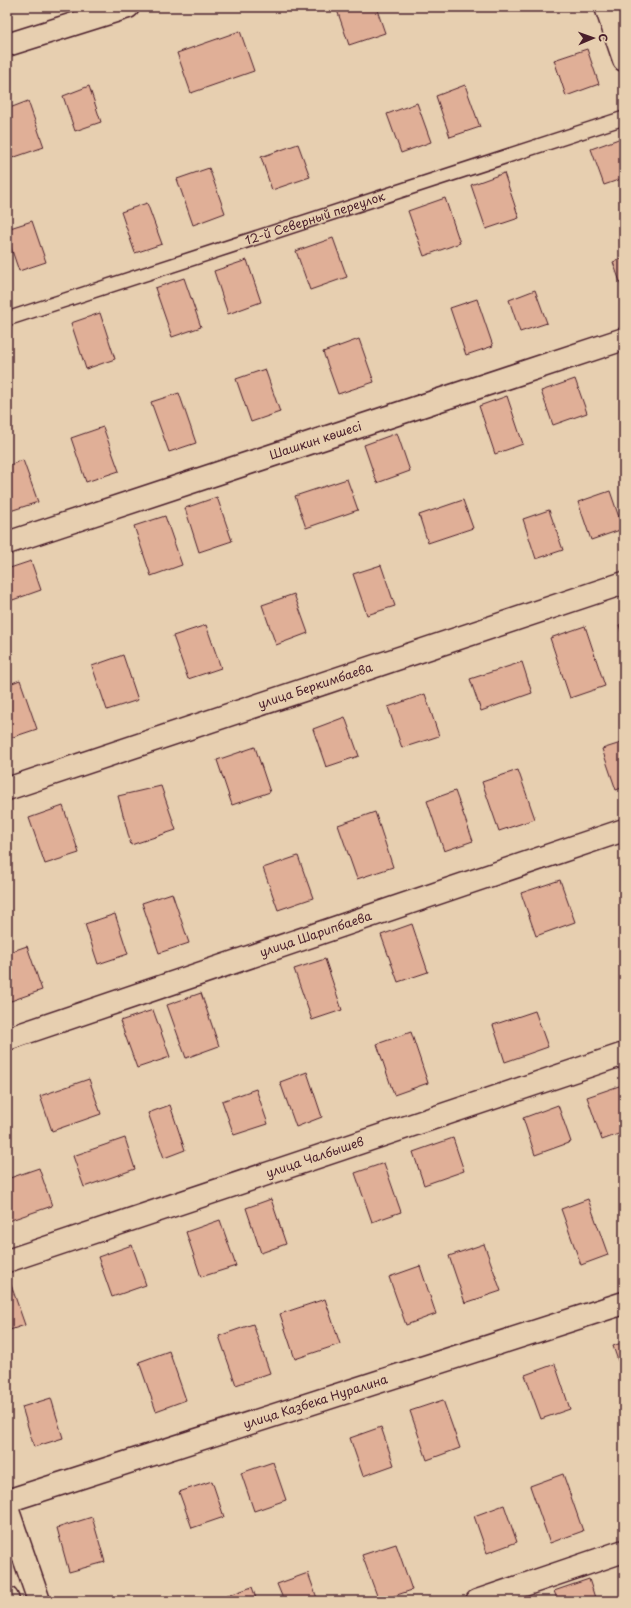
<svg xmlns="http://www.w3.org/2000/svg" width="631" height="1608" font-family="'Playpen Sans',sans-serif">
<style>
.building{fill:#e0af97;stroke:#4a1f2b}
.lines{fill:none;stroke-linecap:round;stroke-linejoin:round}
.service-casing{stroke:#4a1f2b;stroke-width:16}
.minor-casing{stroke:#4a1f2b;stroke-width:25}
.secondary-casing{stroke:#4a1f2b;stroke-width:25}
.service{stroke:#e7cfb0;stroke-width:13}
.minor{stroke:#e7cfb0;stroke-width:22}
.secondary{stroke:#e7cfb0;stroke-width:22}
.labels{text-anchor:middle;stroke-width:4;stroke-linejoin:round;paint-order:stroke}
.street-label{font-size:12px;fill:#4a1f2b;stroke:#e7cfb0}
</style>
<rect width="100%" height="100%" fill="#e7cfb0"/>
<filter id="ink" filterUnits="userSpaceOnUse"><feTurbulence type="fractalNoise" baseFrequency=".025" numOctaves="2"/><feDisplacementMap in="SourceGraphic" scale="8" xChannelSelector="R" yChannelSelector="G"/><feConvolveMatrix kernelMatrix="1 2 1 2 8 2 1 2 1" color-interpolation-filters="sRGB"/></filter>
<g filter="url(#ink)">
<g class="building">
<polygon points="336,7 376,7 385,33 349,45"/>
<polygon points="240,31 254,71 191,93 177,53"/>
<polygon points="587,49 599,84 566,96 554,60"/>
<polygon points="465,85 480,127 450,137 436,96"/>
<polygon points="89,86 101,122 75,131 63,96"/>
<polygon points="28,101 44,147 12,158 7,143 7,109"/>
<polygon points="417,103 431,142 401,153 387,114"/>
<polygon points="624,137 624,178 604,185 591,149"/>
<polygon points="298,144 310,177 272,190 261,157"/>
<polygon points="209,168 225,213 193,225 177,179"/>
<polygon points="504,173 519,218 486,229 471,185"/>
<polygon points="445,198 460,243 424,256 408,211"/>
<polygon points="147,203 162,244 135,253 121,212"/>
<polygon points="32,221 46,262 19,271 7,236 7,229"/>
<polygon points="333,238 347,277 310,290 296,251"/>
<polygon points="624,258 624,293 613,262"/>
<polygon points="247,260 261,302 228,314 214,271"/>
<polygon points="184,278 201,327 172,337 155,288"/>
<polygon points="535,290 547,323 520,332 509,300"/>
<polygon points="477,299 493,346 466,355 450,308"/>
<polygon points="100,313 115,359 86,369 71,323"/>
<polygon points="359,339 374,382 338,394 323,352"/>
<polygon points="265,369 280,412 251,422 236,379"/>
<polygon points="575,379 587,413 553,425 541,391"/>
<polygon points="179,393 196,443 169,452 151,402"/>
<polygon points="507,396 523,444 495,454 479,406"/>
<polygon points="103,427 119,471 86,482 71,438"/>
<polygon points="397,433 410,471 377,483 364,445"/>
<polygon points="23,460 38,502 7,512 7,466"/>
<polygon points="347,479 358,510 306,528 295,496"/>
<polygon points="610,491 623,529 591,540 578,502"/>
<polygon points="217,497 232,541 199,552 185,508"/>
<polygon points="463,500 473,528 428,543 419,515"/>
<polygon points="549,510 563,550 536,559 523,519"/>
<polygon points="165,516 182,565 151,576 134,526"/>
<polygon points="31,561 41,590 7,602 7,569"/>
<polygon points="381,565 395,606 367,615 353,574"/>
<polygon points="294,594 308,633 276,645 262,605"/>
<polygon points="624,623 624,640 619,625"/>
<polygon points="206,625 221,668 188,679 173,636"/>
<polygon points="585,626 605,686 570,698 550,638"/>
<polygon points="123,655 138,700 107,710 92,666"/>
<polygon points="522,662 532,693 481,711 470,679"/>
<polygon points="20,680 37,729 7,739 7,685"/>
<polygon points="425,694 439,736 402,748 388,707"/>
<polygon points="345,717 359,756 326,767 313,729"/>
<polygon points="624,742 624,787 616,790 602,749"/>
<polygon points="255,747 270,792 232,805 217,760"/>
<polygon points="518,770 535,819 499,831 482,782"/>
<polygon points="161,786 176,830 131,845 118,796"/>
<polygon points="455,791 473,841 444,851 427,801"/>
<polygon points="63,806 79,853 45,864 29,818"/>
<polygon points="375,812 393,867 357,879 338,825"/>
<polygon points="298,856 313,898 278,910 263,868"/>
<polygon points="560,880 575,922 536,936 521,893"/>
<polygon points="172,893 189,943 159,953 142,903"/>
<polygon points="115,914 128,954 98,964 85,924"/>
<polygon points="412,924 428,972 398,982 381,935"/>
<polygon points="27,946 42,990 8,1002 7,953"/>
<polygon points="325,959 342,1010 312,1020 294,969"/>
<polygon points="201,993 219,1046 186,1058 167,1005"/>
<polygon points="153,1010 170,1057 137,1068 120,1021"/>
<polygon points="535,1011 548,1047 505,1062 493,1025"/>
<polygon points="411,1032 428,1083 394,1095 377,1044"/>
<polygon points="307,1072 322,1117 296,1127 280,1082"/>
<polygon points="89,1079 101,1114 52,1131 40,1096"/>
<polygon points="622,1085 624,1092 624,1132 602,1140 587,1097"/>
<polygon points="256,1089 268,1124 234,1135 222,1101"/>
<polygon points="170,1105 185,1150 164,1158 148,1113"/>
<polygon points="558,1105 571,1142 535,1155 523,1118"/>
<polygon points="125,1138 135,1169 84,1187 73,1156"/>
<polygon points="453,1138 464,1171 424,1185 413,1152"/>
<polygon points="384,1163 401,1212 372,1222 355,1173"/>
<polygon points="39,1168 52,1206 8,1221 7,1179"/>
<polygon points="271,1199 286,1244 261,1253 246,1208"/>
<polygon points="588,1199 608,1255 581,1265 561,1209"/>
<polygon points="220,1220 236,1266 201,1277 186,1232"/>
<polygon points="484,1244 501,1291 465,1303 449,1256"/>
<polygon points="132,1245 146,1285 112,1297 98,1257"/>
<polygon points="420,1266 436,1314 406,1325 389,1277"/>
<polygon points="11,1285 25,1325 7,1331 7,1286"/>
<polygon points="325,1299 340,1344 295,1359 280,1314"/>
<polygon points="253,1324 270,1373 236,1385 219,1336"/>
<polygon points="624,1342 624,1378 613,1346"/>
<polygon points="169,1351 186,1400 156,1411 139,1362"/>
<polygon points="555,1364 570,1409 541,1419 525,1375"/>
<polygon points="51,1398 63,1438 34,1447 22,1407"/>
<polygon points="443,1400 460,1448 427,1460 410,1411"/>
<polygon points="381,1427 394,1465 363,1476 350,1438"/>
<polygon points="273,1462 286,1500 254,1511 241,1473"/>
<polygon points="563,1474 583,1531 550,1543 530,1486"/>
<polygon points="212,1481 224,1517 192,1528 179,1492"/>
<polygon points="504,1505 517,1542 487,1553 474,1516"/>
<polygon points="92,1517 105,1562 69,1572 57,1528"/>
<polygon points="396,1544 412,1590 379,1601 362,1555"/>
<polygon points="308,1573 318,1601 284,1601 277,1584"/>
<polygon points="589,1579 596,1601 558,1601 554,1591"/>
<polygon points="252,1587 257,1601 225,1601 224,1597"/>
</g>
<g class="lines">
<defs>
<g id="service">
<path id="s1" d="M7,319L624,118"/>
</g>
<g id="minor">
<polyline points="606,7 624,60"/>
<polyline points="7,45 128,7"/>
<path id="s2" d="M7,543L624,339"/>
<path id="s3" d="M7,789L624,583"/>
<path id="s4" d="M7,1039L624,830"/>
<path id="s5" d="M7,1261L624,1054"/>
<path id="s6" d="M7,1501L624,1303"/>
<polyline points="477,1601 624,1551"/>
</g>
<g id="secondary">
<polyline points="7,1508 39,1601"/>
<polyline points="7,1598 8,1601"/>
</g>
</defs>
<use href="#service" class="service-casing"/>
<use href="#minor" class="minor-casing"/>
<use href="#secondary" class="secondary-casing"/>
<use href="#service" class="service"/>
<use href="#minor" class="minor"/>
<use href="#secondary" class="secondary"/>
</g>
</g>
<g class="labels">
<g class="street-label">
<text dy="4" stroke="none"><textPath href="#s1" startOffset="324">12-й Северный переулок</textPath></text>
<text dy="4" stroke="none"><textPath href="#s2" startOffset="325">Шашкин көшесі</textPath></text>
<text dy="4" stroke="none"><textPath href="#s3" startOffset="325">улица Беркимбаева</textPath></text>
<text dy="4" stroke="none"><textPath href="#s4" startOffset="326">улица Шарипбаева</textPath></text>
<text dy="4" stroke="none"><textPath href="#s5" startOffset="325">улица Чалбышев</textPath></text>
<text dy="4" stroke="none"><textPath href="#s6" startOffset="324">улица Казбека Нуралина</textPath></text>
</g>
</g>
<rect width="631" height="1608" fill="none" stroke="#e7cfb0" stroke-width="24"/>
<rect x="12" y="12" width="607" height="1584" fill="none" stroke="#4a1f2b" stroke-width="1.5" filter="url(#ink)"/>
<g transform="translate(593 38) rotate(88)" stroke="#e7cfb0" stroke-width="3" paint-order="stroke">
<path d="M0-3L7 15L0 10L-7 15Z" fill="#4a1f2b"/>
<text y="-6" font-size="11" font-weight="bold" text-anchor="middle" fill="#4a1f2b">С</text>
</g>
</svg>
